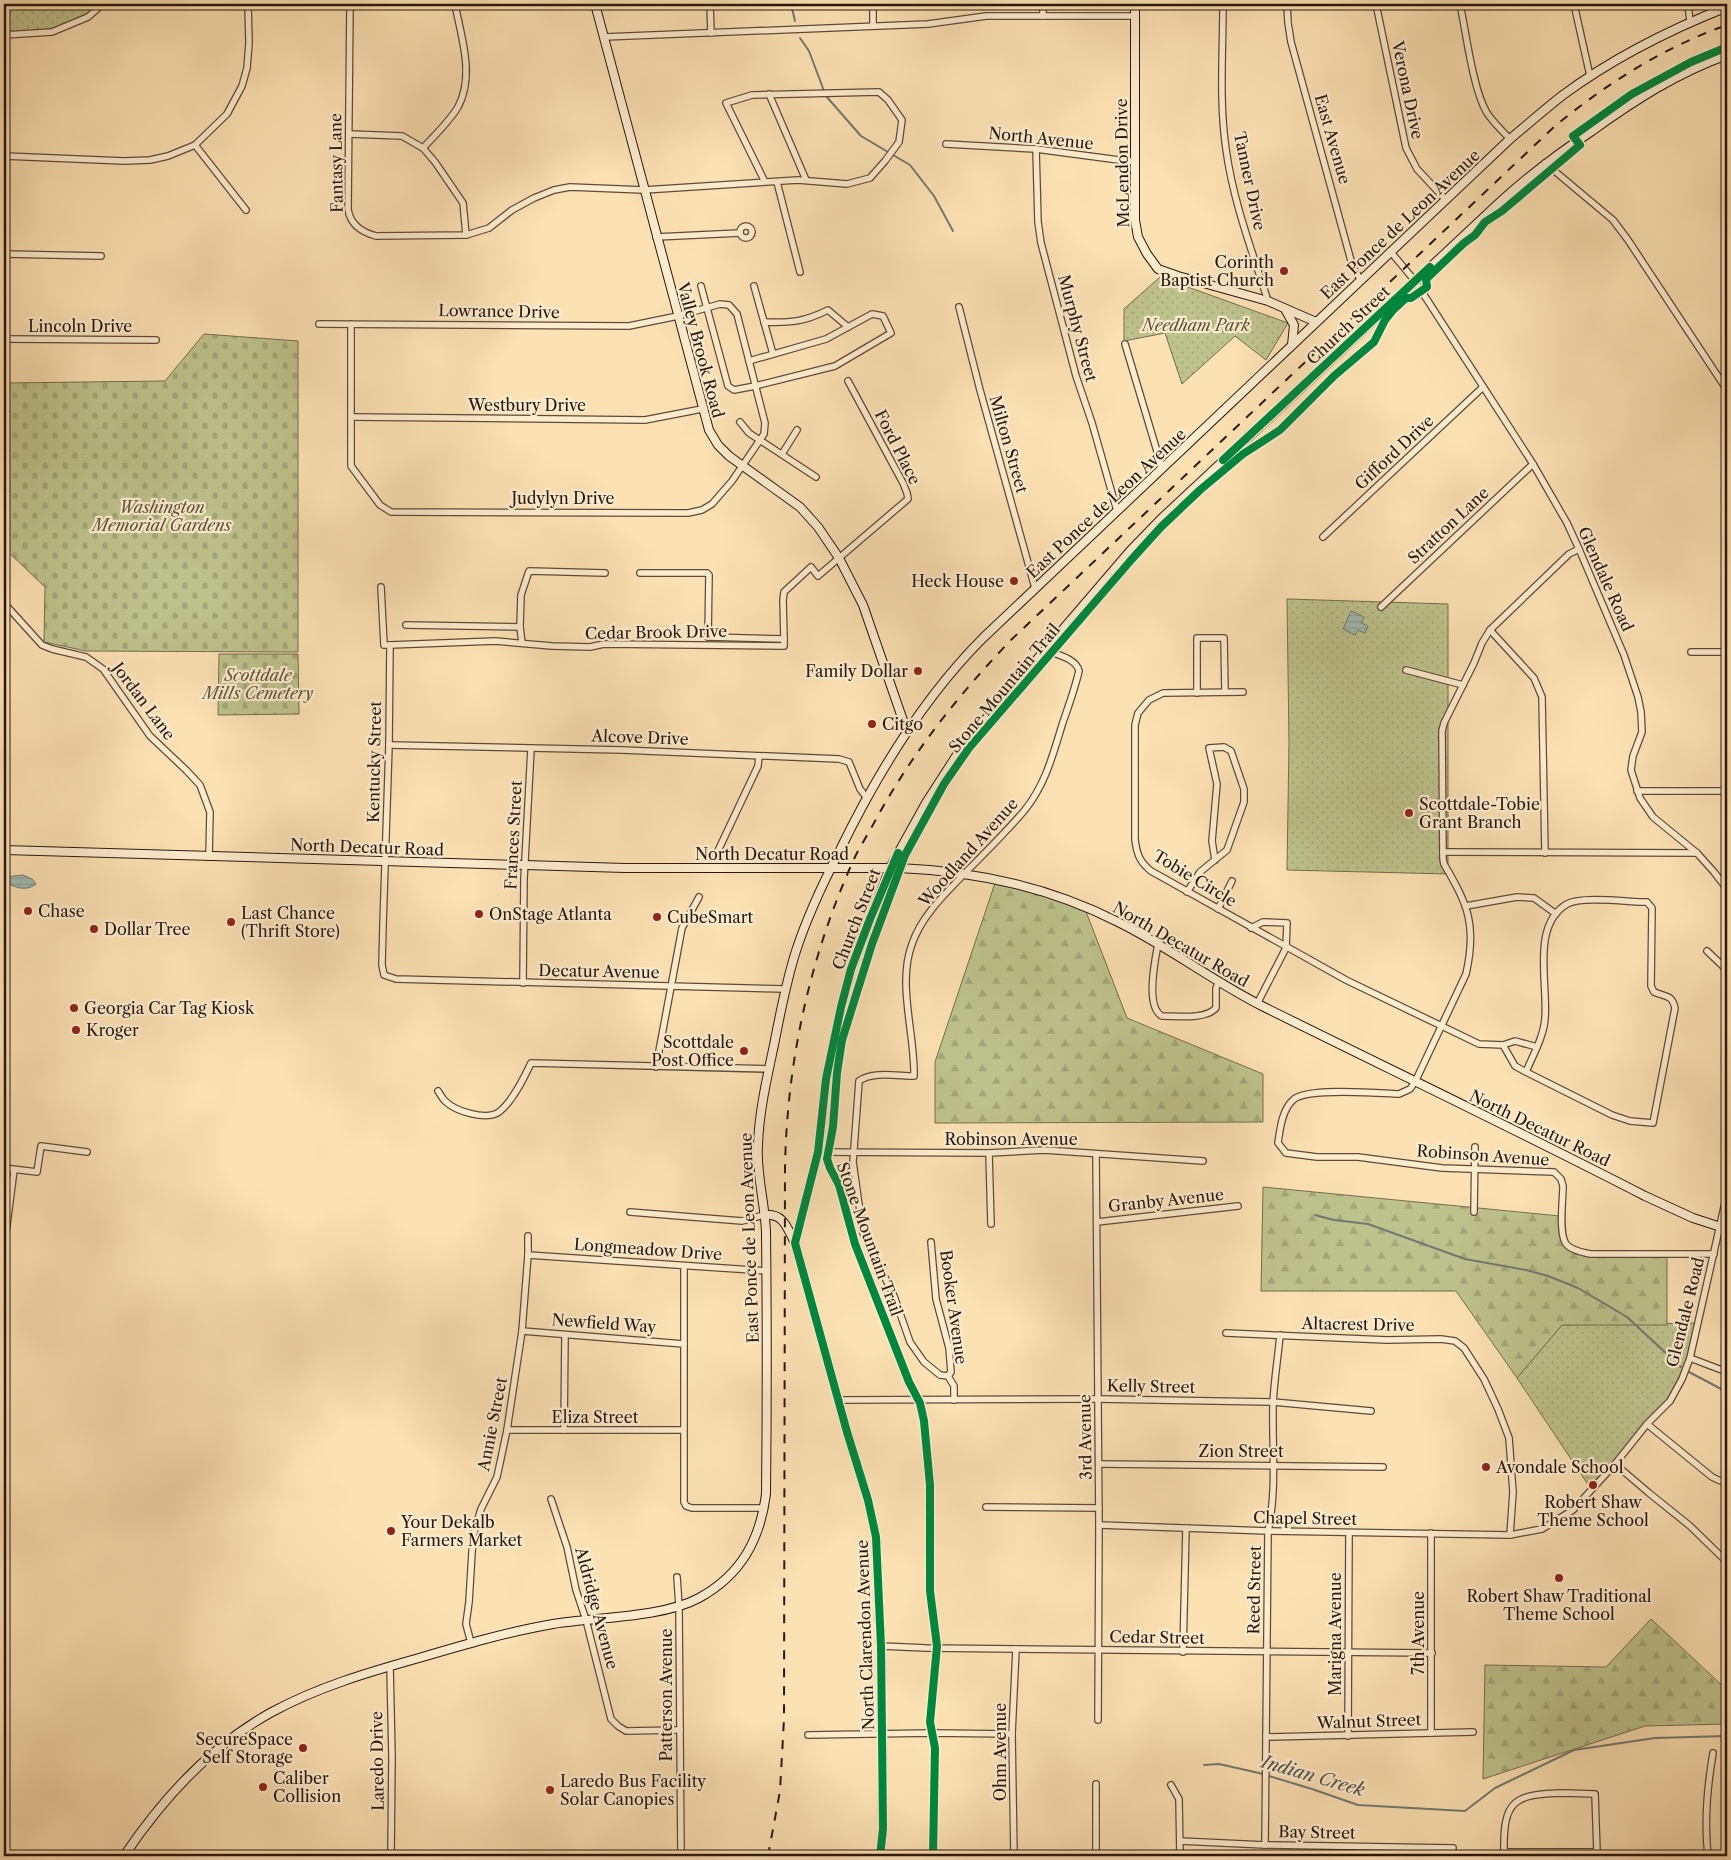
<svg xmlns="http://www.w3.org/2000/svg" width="1731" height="1860" font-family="'Libre Caslon Text',serif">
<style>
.grass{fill:url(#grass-dots);stroke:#746d4e}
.forest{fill:url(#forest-firs);stroke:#746d4e}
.cemetery{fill:url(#cemetery-stones);stroke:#746d4e}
.water{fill:url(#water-rules);stroke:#707a72}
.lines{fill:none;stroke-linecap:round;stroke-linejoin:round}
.stream{stroke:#707a72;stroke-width:2}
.street-casing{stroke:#5e4a39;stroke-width:8}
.secondary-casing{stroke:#291710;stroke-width:10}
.street{stroke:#fdecce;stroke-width:5.5}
.secondary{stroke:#fdecce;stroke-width:8}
.rail{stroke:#291710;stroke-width:2;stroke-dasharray:9 9;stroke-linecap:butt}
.cycleway-casing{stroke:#fdecce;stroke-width:11}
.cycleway{stroke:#00873e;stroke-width:8}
.poi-dot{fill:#8f2418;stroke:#fdecce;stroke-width:2}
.labels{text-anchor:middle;stroke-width:4.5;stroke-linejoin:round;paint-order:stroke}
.street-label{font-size:16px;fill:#291710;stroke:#fdecce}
.poi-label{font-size:16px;fill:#291710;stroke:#fdecce;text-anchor:start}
.park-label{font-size:16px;font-style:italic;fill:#5d533c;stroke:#fdecce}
.water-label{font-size:18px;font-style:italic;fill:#535149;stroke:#fdecce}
</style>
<defs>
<pattern id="grass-dots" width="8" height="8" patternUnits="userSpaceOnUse" patternTransform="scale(1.25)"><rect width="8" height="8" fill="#bec38d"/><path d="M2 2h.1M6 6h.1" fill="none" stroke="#a3a779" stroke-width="1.8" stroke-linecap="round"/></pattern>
<pattern id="forest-firs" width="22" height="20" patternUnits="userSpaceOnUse" patternTransform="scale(1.25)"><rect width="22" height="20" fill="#bec38d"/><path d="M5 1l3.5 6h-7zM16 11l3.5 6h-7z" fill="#a3a779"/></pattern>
<pattern id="cemetery-stones" width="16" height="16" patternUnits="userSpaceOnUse" patternTransform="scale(1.25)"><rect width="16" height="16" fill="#bec38d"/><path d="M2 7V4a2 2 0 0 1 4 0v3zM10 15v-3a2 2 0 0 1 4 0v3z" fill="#a3a779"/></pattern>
<pattern id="water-rules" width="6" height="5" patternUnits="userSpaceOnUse" patternTransform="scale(1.25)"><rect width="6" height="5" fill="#a0bcb3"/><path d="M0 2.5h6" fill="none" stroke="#8aa199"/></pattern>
</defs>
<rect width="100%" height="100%" fill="#fce1b3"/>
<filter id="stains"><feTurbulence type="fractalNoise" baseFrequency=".004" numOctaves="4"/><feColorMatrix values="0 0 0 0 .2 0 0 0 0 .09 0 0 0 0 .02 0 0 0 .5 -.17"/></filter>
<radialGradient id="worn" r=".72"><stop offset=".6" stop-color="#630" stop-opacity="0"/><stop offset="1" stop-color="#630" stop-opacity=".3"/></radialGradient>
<g class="grass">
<polygon points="4,4 104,4 84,19 53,34 4,34"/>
<polygon points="1160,277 1288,323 1266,360 1235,336 1182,384 1165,333 1124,341 1124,309"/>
<polygon points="1287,599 1448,604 1448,874 1287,870 1289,742"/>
<polygon points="1700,1323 1687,1370 1667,1405 1591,1489 1517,1378 1562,1325"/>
</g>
<g class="forest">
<polygon points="996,880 1085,909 1127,1018 1263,1074 1263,1122 935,1123 935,1062"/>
<polygon points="1263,1187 1560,1216 1565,1242 1584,1253 1667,1255 1667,1325 1562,1325 1517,1378 1456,1291 1261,1291"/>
<polygon points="1651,1619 1727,1690 1727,1724 1645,1726 1483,1779 1485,1665 1606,1667"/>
</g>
<g class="cemetery">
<polygon points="204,334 298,341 298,652 86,651 44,642 45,587 4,548 4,383 165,381"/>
<polygon points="219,654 298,654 299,714 218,715"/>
</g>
<g class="water">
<polygon points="1351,611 1364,617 1361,623 1368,626 1365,633 1358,630 1355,635 1343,629"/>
<path d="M23,875L32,879L36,884C26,892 14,887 4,882L5,877Z"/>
</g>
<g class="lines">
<g class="stream">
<polyline points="791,4 795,21"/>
<polyline points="800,38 809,51 824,91"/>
<polyline points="826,96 861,136 910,165 934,196 953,231"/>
<polyline points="1315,1215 1334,1220 1368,1224 1465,1259 1526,1270 1548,1276 1578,1288 1627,1317 1681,1367"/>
<polyline points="1689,1372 1727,1392"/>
<polyline points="1204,1765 1219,1764 1259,1773 1312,1789 1358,1805 1465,1811 1495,1788 1574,1750 1655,1738 1727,1736"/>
</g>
<defs>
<g id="street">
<path d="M350,4L348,209C350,224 361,232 376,236L466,235L489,228L512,210L534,198L554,190L570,187L644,190L798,180L847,184L870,178L885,161L899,142L902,120L888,100L879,92L752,95L726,103L765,182"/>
<polyline points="710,4 711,33"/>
<polyline points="873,4 873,26"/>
<polyline points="1043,4 1043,16"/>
<path d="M1223,4C1223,52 1219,102 1226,149C1233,201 1252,251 1268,301"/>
<polyline points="1287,4 1288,23 1291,42 1353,268 1361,280"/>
<polyline points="1376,4 1406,148 1417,169 1445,199"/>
<path d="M1460,4C1466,32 1473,90 1487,113C1493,122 1502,131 1510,139"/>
<polyline points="1574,4 1590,76"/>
<polyline points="1688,4 1690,22"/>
<polyline points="4,35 52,32 88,17 103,4"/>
<polyline points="604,37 928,24 986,16 1135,16"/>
<polyline points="769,94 806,180"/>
<polyline points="349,134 402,136 423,148 435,162 463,203 466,235"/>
<polyline points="946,144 1036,149 1134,162"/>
<polyline points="195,145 246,210"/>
<path d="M423,148C435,135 449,122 458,107C475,75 461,37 455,4"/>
<polyline points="1036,149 1038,222 1041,243 1076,376 1092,423 1117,511"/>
<polyline points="4,156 124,161 150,160 168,156 195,145 227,114 242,86 247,68 249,43 248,4"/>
<polyline points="1545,163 1613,220 1628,240 1727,390"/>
<polyline points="777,182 800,272"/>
<circle cx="746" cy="232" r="6"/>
<polyline points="656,237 740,233"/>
<polyline points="1390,251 1415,281 1533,464 1567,523 1579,549 1624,655 1638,697 1641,712 1642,732 1633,756 1631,770 1640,798 1653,817 1697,853 1714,872 1727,889"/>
<polyline points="4,254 101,256"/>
<polyline points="701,286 728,386 734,390 755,386 835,366 891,333 883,316 872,314 826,339 749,361"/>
<polyline points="754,286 773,354"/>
<polyline points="959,307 980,390 1035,588"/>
<path d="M764,322C790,323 804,322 828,310L848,327"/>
<polyline points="319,324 629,326 678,316 720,304 729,305 737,314 765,423 764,434 732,481 712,504 702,510 688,513 391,512 380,505 351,466 351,324"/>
<polyline points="4,339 156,340"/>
<polyline points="1125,344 1162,468"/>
<polyline points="352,417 645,420 702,409"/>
<polyline points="740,422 749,433 816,477"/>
<polyline points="782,454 797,430"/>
<polyline points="1323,537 1483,387"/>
<path d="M1579,549L1569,554L1490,630L1482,643L1474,663L1444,723L1442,731L1443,859L1444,864C1468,905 1477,925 1466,974L1415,1082L1410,1089L1399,1094C1378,1093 1306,1087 1293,1100C1282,1110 1280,1129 1278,1143L1286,1153L1317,1157H1358L1442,1168L1554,1172L1561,1179L1563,1186C1563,1200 1558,1236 1567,1245C1573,1251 1582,1252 1590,1254H1714"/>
<polyline points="640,573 707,573 709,575 708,637 784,639 783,600 784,592 811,567 818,576 908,499 907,493 903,483 848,381"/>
<polyline points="381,587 384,645 390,645 389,745 383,925 382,965 384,975 396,979 786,989"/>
<polyline points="4,603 42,645 52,649 86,657 103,669 150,736 186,770 200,785 210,812 209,857"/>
<polyline points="1381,607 1533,464"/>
<polyline points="406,625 520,627 521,595 529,571 605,573"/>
<polyline points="520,627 522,643"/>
<polyline points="1490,630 1534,678 1542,697 1545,853"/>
<polyline points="390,645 495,641 552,646 590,647 604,644 784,646 784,639"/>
<polyline points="1691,652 1727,652"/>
<polyline points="1406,670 1463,685"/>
<path d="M1243,692L1163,693L1149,700L1138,713L1135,725V840C1137,855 1140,862 1151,871L1346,980L1479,1044L1503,1045L1515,1066L1526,1072L1612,1115L1630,1121L1653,1123L1675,1008C1672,994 1665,997 1654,992L1651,986L1652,908L1647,902C1629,902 1582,896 1567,904C1531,925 1548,983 1545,1018C1544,1036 1533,1055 1526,1072"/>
<polyline points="1197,693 1197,638 1224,638 1225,692"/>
<polyline points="389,745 622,750 839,759 849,762 860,789 867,798"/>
<polyline points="1637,791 1727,791"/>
<polyline points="1443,852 1697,853"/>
<polyline points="716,855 758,766 759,756"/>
<polyline points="1187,892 1200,872 1227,850 1244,802 1244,789 1231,751 1224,747 1209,748 1217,784 1212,841 1215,860"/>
<polyline points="1466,906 1517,897 1534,898 1556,914"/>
<polyline points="1218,909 1232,881"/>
<polyline points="1251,928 1263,922 1287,923 1286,948 1257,1004"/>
<path d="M1158,944C1155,960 1145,1007 1162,1016C1178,1016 1205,1020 1216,1008V988L1219,981"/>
<polyline points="1707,951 1727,970"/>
<polyline points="523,983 524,879 531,749"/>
<polyline points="1503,1045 1515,1041 1537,1047"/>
<polyline points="656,1067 682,928 699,897"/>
<path d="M438,1091C440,1094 442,1098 445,1101C455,1111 486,1121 499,1112C513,1101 524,1078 531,1063L769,1069"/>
<polyline points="818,1152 989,1153 1044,1150 1203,1161"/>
<polyline points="989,1153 991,1224"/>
<polyline points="1096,1154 1099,1525 1098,1720"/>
<polyline points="4,1168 37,1172 41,1146 87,1152"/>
<polyline points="630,1212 742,1221 764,1215"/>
<polyline points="1474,1212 1475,1147"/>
<polyline points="1097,1222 1238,1206"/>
<polyline points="931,1242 936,1299 949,1348 951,1372 948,1376"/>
<polyline points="4,1248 14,1170"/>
<polyline points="528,1255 766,1271"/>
<polyline points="684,1266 684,1502 686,1506 692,1508 764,1508"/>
<polyline points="522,1331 684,1344"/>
<polyline points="1226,1333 1387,1340 1441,1339 1455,1341 1464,1348 1484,1379 1498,1409 1509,1438 1513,1492 1510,1535"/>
<polyline points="1690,1358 1727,1372"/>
<polyline points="840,1400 1098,1399 1273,1402 1371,1411"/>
<path d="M954,1400V1386L948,1376L940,1375L924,1362L910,1342L894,1296L863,1233L853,1162L859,1081C872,1071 898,1076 914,1076C915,1034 897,984 912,944C922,915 946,893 966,872C986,852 1006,832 1024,811C1046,784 1053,754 1063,722C1069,705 1075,688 1079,671C1076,658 1055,654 1045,650"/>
<polyline points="1647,1424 1712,1477 1727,1484"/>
<polyline points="507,1430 683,1430"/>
<polyline points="564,1430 565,1335"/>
<polyline points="1099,1464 1383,1467"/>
<polyline points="1615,1464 1649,1493 1690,1526 1727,1562"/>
<polyline points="551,1499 567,1547 576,1590 586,1620 611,1719 618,1726 626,1731 680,1730"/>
<polyline points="986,1507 1099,1508"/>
<polyline points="1099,1525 1268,1531 1510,1535 1542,1529 1573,1510 1615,1464 1647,1424 1670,1401 1682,1379 1690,1358 1727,1194"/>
<polyline points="1431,1533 1431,1733"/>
<polyline points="677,1577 679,1606 681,1856"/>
<polyline points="471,1643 466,1624 469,1602 473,1536 481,1509 497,1477 507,1430 522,1331 528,1255 528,1236"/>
<polyline points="881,1646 926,1648 1432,1653"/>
<polyline points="1183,1652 1186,1528"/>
<polyline points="390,1666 392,1756 391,1856"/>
<polyline points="808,1735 932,1733 1012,1734"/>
<polyline points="1348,1736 1349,1533"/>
<polyline points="1266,1737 1473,1732"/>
<polyline points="1171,1785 1179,1799 1180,1856"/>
<path d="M1564,1793L1595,1794L1597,1852H1504C1503,1800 1514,1794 1564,1793Z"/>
<polyline points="1180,1841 1265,1845 1453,1848"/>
<path d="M1265,1845L1268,1531C1277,1491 1272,1445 1273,1404C1274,1381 1278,1358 1280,1335"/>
<polyline points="1014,1856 1012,1734 1016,1649"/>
<polyline points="1096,1856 1096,1784"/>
<path d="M1708,1856C1704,1821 1707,1788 1713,1753"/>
</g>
<g id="secondary">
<polyline points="595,4 709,430 718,445 729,456 800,507 818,527 839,558 863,605 907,732"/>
<polyline points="1135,4 1135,220 1138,237 1147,254 1158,269 1178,276 1268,301 1316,322"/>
<polyline points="1285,309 1294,325 1292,345"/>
<path d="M4,850L625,868H899C976,871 1049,887 1118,922C1169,947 1214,982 1264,1007C1391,1070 1519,1131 1645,1196L1693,1218L1727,1229"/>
<path d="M764,1215C784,1213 787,1228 795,1243L847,1432L868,1500L876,1537L881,1646L882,1734L883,1829L880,1856"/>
<path d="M795,1243L818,1152L826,1079L841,1007L851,969L890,868L926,803L962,747L1130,551L1161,519L1499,203C1528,176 1559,153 1592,131C1635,100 1677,73 1727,55"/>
<path d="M124,1856C163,1798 210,1746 272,1712C318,1687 369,1672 419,1658C463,1645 507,1632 553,1624C595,1617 662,1618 699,1598C741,1575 760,1540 766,1494C767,1406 767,1319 766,1232C765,1203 756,1174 758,1145C759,1112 767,1078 774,1045C780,1014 786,982 796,951C807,917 823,883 840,850C877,774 922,699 983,638L1510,139C1528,124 1545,109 1563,95C1613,58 1669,30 1727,7"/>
</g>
</defs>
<use href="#street" class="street-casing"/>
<use href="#secondary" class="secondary-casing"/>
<use href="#street" class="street"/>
<use href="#secondary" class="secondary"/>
<path class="rail" d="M768,1856L780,1791L784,1719L785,1167C787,1061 810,956 854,859C860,846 869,833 876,819C913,752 959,694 1012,639L1555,126C1606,84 1664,47 1727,25"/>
<defs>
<g id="cycleway">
<polyline points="1223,460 1430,267"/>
<polyline points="880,1856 883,1829 882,1734 881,1646 876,1537 868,1500 847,1432 795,1243 818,1152 826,1079 841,1007 851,969 870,919 898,853"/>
<polyline points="933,1856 935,1748 930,1722 937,1646 930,1591 930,1485 924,1421 920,1403 909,1382 855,1244 839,1185 830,1168 827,1159 833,1127 837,1073 842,1040 872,944 905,855 944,784 969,748 1132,559 1161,527 1200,490 1243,454 1280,430 1334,376 1374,342 1385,320 1393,310 1406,298 1411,298 1427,287 1426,279 1464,243 1475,235 1485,222 1502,211 1580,145 1573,136 1632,94 1691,62 1727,47"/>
</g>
</defs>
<use href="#cycleway" class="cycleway-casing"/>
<use href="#cycleway" class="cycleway"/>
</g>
<g class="poi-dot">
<circle cx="1284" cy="271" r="5"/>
<circle cx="1014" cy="581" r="5"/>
<circle cx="918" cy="671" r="5"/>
<circle cx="872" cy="724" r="5"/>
<circle cx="1409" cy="813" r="5"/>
<circle cx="28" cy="911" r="5"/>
<circle cx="479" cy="914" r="5"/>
<circle cx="657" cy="917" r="5"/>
<circle cx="231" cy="922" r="5"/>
<circle cx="94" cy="929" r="5"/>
<circle cx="74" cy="1008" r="5"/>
<circle cx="76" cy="1030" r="5"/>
<circle cx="744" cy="1051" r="5"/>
<circle cx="1486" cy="1467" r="5"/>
<circle cx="1593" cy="1485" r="5"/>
<circle cx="391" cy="1531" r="5"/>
<circle cx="1559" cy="1578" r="5"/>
<circle cx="303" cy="1748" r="5"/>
<circle cx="263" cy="1787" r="5"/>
<circle cx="550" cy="1790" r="5"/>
</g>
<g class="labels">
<g class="street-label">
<text transform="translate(1408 90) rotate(78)" y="6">Verona Drive</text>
<text transform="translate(1041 138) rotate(6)" y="6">North Avenue</text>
<text transform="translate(1333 139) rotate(74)" y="6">East Avenue</text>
<text transform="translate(336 163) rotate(-91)" y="6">Fantasy Lane</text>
<text transform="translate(1122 163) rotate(-91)" y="6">McLendon Drive</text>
<text transform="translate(1250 181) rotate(78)" y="6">Tanner Drive</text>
<text transform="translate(1400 224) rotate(-43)" y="6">East Ponce de Leon Avenue</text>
<text transform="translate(499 311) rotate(1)" y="6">Lowrance Drive</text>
<text transform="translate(1348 325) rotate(-43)" y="6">Church Street</text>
<text x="80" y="332">Lincoln Drive</text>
<text transform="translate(1078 328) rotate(75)" y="6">Murphy Street</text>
<text transform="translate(701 350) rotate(75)" y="6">Valley Brook Road</text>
<text x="527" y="411">Westbury Drive</text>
<text transform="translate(1009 444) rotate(74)" y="6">Milton Street</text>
<text transform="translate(898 447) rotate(63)" y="6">Ford Place</text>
<text transform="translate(1394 452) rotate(-43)" y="6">Gifford Drive</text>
<text x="563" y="504">Judylyn Drive</text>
<text transform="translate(1106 503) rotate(-43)" y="6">East Ponce de Leon Avenue</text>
<text transform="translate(1448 525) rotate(-43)" y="6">Stratton Lane</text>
<text transform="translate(1606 579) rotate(66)" y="6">Glendale Road</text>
<text transform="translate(656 632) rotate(-1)" y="6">Cedar Brook Drive</text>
<text transform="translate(1004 688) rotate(-50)" y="6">Stone Mountain Trail</text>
<text transform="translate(144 701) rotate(53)" y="6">Jordan Lane</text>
<text transform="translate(640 737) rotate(2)" y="6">Alcove Drive</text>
<text transform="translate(374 762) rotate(-89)" y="6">Kentucky Street</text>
<text transform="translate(513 835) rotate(-87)" y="6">Frances Street</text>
<text transform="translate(367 847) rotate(2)" y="6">North Decatur Road</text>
<text transform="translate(968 852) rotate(-48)" y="6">Woodland Avenue</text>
<text x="772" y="860">North Decatur Road</text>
<text transform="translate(1195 878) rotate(31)" y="6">Tobie Circle</text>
<text transform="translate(856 919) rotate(-69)" y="6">Church Street</text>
<text transform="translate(1181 944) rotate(30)" y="6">North Decatur Road</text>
<text transform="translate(599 971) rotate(1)" y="6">Decatur Avenue</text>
<text transform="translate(1540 1128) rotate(26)" y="6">North Decatur Road</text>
<text x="1011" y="1145">Robinson Avenue</text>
<text transform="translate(1483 1155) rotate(4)" y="6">Robinson Avenue</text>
<text transform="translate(1166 1200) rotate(-6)" y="6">Granby Avenue</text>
<text transform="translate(749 1238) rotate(-92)" y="6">East Ponce de Leon Avenue</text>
<text transform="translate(870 1239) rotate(70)" y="6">Stone Mountain Trail</text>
<text transform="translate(648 1249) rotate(4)" y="6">Longmeadow Drive</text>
<text transform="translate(954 1307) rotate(82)" y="6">Booker Avenue</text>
<text transform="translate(1685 1312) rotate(-76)" y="6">Glendale Road</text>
<text transform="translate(604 1323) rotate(4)" y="6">Newfield Way</text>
<text transform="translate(1358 1324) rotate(1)" y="6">Altacrest Drive</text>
<text transform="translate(1151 1386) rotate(1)" y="6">Kelly Street</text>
<text x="595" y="1423">Eliza Street</text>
<text transform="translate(492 1424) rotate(-79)" y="6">Annie Street</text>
<text transform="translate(1085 1437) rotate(-91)" y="6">3rd Avenue</text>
<text x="1241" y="1457">Zion Street</text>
<text transform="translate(1305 1518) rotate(1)" y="6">Chapel Street</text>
<text transform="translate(1254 1590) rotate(-89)" y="6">Reed Street</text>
<text transform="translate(597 1608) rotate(75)" y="6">Aldridge Avenue</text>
<text transform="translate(1418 1633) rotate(-90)" y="6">7th Avenue</text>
<text transform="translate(1335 1634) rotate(-90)" y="6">Marigna Avenue</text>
<text transform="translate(865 1635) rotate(-92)" y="6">North Clarendon Avenue</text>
<text transform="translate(1157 1637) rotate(1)" y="6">Cedar Street</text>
<text transform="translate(666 1695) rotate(-90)" y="6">Patterson Avenue</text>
<text transform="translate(1369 1721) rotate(-2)" y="6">Walnut Street</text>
<text transform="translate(1000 1752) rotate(-90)" y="6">Ohm Avenue</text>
<text transform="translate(377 1761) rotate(-91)" y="6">Laredo Drive</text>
<text transform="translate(1317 1832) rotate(1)" y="6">Bay Street</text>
</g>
<g class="poi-label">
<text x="1274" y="268" text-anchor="end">Corinth<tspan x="1274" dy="18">Baptist Church</tspan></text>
<text x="1004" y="587" text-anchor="end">Heck House</text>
<text x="908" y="677" text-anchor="end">Family Dollar</text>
<text x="882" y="730">Citgo</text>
<text x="1419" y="810">Scottdale-Tobie<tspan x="1419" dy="18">Grant Branch</tspan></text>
<text x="38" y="917">Chase</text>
<text x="241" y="919">Last Chance<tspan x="241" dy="18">(Thrift Store)</tspan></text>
<text x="489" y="920">OnStage Atlanta</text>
<text x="667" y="923">CubeSmart</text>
<text x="104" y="935">Dollar Tree</text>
<text x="84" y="1014">Georgia Car Tag Kiosk</text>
<text x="86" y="1036">Kroger</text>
<text x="734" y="1048" text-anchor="end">Scottdale<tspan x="734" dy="18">Post Office</tspan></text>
<text x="1496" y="1473">Avondale School</text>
<text x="1593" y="1508" text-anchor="middle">Robert Shaw<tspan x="1593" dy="18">Theme School</tspan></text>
<text x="401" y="1528">Your Dekalb<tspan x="401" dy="18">Farmers Market</tspan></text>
<text x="1559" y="1602" text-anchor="middle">Robert Shaw Traditional<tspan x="1559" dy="18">Theme School</tspan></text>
<text x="293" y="1745" text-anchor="end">SecureSpace<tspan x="293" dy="18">Self Storage</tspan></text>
<text x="273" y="1784">Caliber<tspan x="273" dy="18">Collision</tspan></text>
<text x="560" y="1787">Laredo Bus Facility<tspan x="560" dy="18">Solar Canopies</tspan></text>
</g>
<g class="park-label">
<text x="1196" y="331">Needham Park</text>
<text x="162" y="513">Washington<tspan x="162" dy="18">Memorial Gardens</tspan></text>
<text x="258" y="681">Scottdale<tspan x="258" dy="18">Mills Cemetery</tspan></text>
</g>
<g class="water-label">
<text transform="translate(1313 1776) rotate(16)" y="6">Indian Creek</text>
</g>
</g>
<rect width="1731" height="1860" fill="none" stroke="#fce1b3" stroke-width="20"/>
<rect x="5" y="5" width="1721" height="1850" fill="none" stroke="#291710" stroke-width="2.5"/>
<rect x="10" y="10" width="1711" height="1840" fill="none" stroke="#291710"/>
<rect width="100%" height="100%" filter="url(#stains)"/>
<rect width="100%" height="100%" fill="url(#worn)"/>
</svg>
